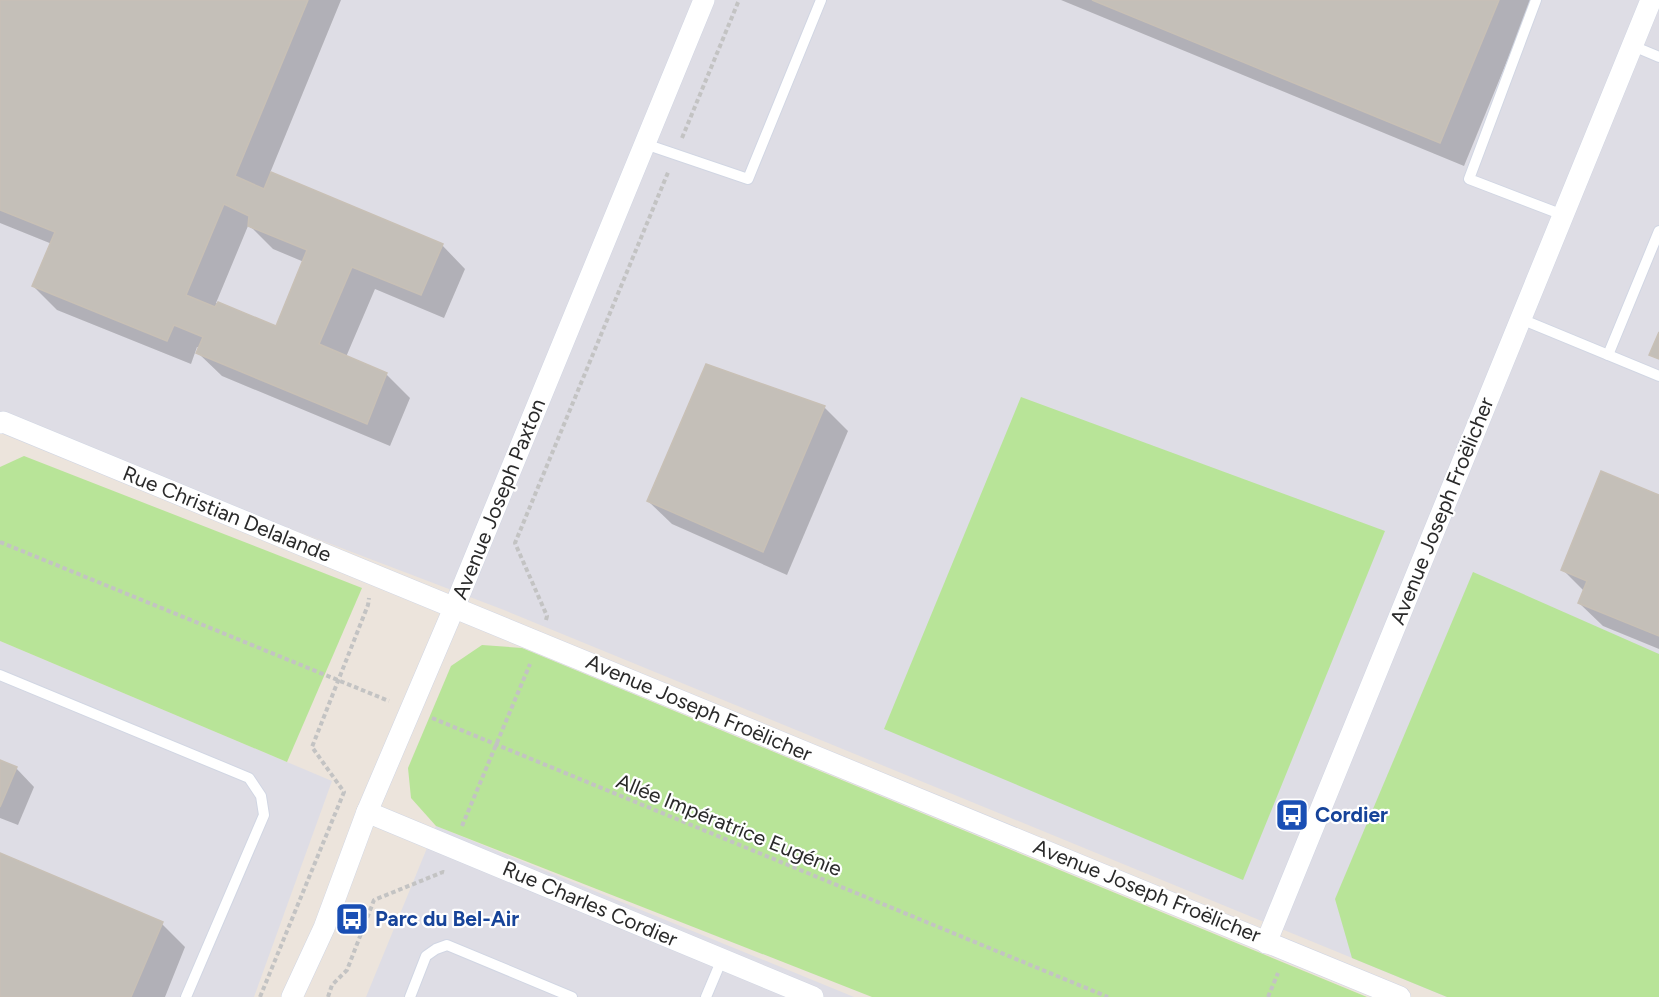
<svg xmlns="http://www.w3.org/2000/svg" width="1659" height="997" font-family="Figtree,sans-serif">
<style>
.industrial{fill:#dedde5}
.green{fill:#b8e498}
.shadow{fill:#0003;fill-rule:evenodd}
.building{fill:#c4bfb8;stroke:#c8c0b6;stroke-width:1.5;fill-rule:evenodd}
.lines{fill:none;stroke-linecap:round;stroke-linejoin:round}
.lane-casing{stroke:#d1d6e3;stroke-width:12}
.street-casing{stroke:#d1d6e3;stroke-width:22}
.path{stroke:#c3c3c3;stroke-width:4;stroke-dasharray:4.5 3;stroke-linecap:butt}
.lane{stroke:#fff;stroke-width:10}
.street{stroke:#fff;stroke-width:21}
.labels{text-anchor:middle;stroke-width:4.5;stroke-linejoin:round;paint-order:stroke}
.street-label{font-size:21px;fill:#2a2a2a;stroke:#fff}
.transit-label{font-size:21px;font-weight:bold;fill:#164399;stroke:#fff;text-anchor:start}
</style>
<rect width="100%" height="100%" fill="#ece4dc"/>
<g class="industrial">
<polygon points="0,0 1659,0 1659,997 1447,997 504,610 0,418"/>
<polygon points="0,641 332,781 254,997 0,997"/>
<polygon points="436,826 854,997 366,997"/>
</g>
<g class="green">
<polygon points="1021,397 1385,531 1243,880 884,729"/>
<polygon points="24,456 362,588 287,762 0,641 0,467"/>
<polygon points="1473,572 1659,654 1659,997 1447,997 1352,958 1335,899"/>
<polygon points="482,645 522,648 1367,997 872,997 436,826 411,798 408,768 451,666"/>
</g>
<g class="shadow">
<path d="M0,0H341L270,173L442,245L465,269L444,318L375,289L346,357L386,374L410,398L390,446L222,376L198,353L200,348L197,347L191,364L57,310L33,286L52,244L0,223ZM248,226L253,229L273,249L304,262L277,327L216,303Z"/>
<polygon points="1061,0 1532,0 1464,166"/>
<polygon points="824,407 848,431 787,575 672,524 648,501"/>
<polygon points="1659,496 1659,649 1603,626 1579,603 1584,591 1563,570"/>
<polygon points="0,762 16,768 34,787 18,825 0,818"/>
<polygon points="0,855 162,924 185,947 165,997 0,997"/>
</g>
<g class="building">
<path d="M0,0H308L235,176L264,189L271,172L443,244L421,295L352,267L319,344L387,373L367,424L196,353L203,337L174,325L167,341L32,286L55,232L0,210ZM224,204L249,216L248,226L307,250L276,326L218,302L215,307L186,295Z"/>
<polygon points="1092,0 1499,0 1440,143"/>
<polygon points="1659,332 1659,359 1649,355"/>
<polygon points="706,364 825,406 763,552 647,501"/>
<polygon points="1601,471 1659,495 1659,636 1578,603 1587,581 1561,570"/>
<polygon points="0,760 17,767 0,807"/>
<polygon points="0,853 163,922 131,997 0,997"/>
</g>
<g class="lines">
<defs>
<g id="lane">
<polyline points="1536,0 1469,179 1563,215"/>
<polyline points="1633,46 1659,57"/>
<polyline points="645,144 748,179 821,0"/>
<polyline points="1521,319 1659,376"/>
<polyline points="1608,355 1659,231"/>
<polyline points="0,675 249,778 261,796 264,815 186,997"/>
<polyline points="410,997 426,956 436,949 447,945 572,997"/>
<polyline points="706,997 722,959"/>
</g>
<g id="street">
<polyline points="0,423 3,422 1400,997"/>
<polyline points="367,812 813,997"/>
<polyline points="1266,943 1651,0"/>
<polyline points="292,997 324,928 367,812 454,608 704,0"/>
</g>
</defs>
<use href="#lane" class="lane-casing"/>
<use href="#street" class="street-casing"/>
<g class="path">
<polyline points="682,138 739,0"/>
<polyline points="0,542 389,701"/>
<polyline points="546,620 547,616 515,543 669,170"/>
<polyline points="432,718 1108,997"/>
<polyline points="462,826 530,664"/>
<polyline points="260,997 344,792 312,747 368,605 369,598"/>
<polyline points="328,997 332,985 347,970 374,900 443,872 447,873"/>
<polyline points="1268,997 1278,973"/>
</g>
<use href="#lane" class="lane"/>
<use href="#street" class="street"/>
</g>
<defs>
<symbol id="bus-square" viewBox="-11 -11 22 22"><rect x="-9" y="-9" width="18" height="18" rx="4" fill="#1a4fb4" stroke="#fff"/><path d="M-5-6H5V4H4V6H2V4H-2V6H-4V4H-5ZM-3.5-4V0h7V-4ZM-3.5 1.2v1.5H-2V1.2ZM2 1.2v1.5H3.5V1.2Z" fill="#fff"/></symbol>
</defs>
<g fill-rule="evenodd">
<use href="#bus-square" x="1273" y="796" width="38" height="38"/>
<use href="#bus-square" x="333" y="900" width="38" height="38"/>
</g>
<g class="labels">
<g class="street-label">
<text transform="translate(499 499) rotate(-68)" y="7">Avenue Joseph Paxton</text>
<text transform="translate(1442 511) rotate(-68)" y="7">Avenue Joseph Froëlicher</text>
<text transform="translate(227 514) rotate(22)" y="7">Rue Christian Delalande</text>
<text transform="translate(699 708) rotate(23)" y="7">Avenue Joseph Froëlicher</text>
<text transform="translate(729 825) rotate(22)" y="7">Allée Impératrice Eugénie</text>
<text transform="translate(1147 891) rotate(22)" y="7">Avenue Joseph Froëlicher</text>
<text transform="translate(590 904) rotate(23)" y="7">Rue Charles Cordier</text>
</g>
<g class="transit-label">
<text x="1315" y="822">Cordier</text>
<text x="375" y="926">Parc du Bel-Air</text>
</g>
</g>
</svg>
